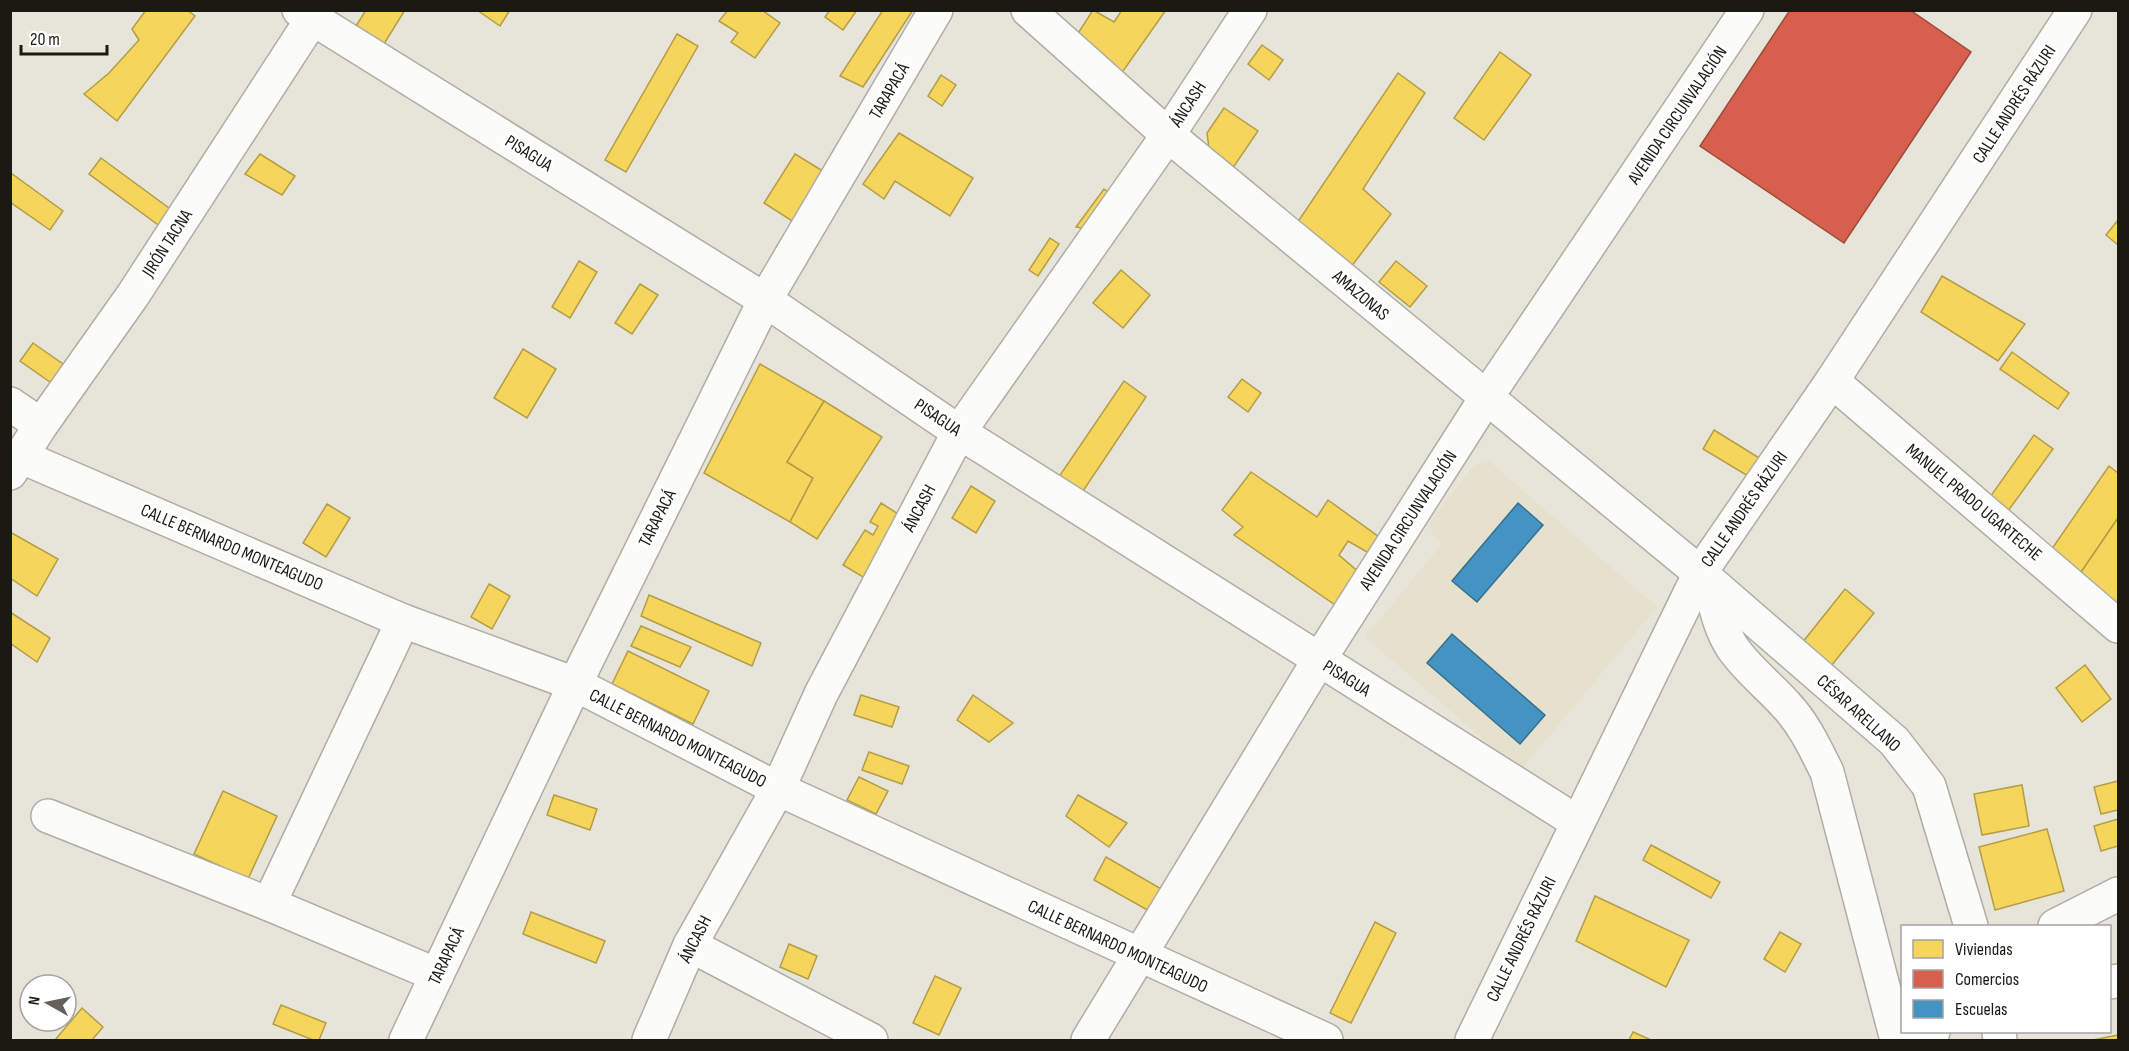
<svg xmlns="http://www.w3.org/2000/svg" width="2129" height="1051" font-family="'Sofia Sans Condensed',sans-serif">
<style>
.built{fill:#e6e1cd}
.homes{fill:#f6d55c;stroke:#b49d46;stroke-width:1.5}
.shops{fill:#d6604d;stroke:#9e4b3b;stroke-width:1.5}
.schools{fill:#4393c3;stroke:#376f8e;stroke-width:1.5}
.lines{fill:none;stroke-linecap:round;stroke-linejoin:round}
.minor-casing{stroke:#afada5;stroke-width:36}
.minor{stroke:#fbfbf9;stroke-width:33}
.labels{text-anchor:middle;stroke-width:6;stroke-linejoin:round;paint-order:stroke}
.street-label{font-size:18px;fill:#1b1a12;stroke:#fff}
</style>
<rect width="100%" height="100%" fill="#e7e5da"/>
<polygon class="built" points="1489,461 1657,607 1520,771 1365,637 1442,544 1432,533 1430,521 1474,466"/>
<g class="homes">
<polygon points="146,10 187,10 195,16 117,121 84,94 109,73 139,40 132,29"/>
<polygon points="366,10 405,10 379,52 351,34"/>
<polygon points="477,10 510,10 500,26"/>
<polygon points="728,10 762,10 780,23 755,58 731,42 738,33 719,21"/>
<polygon points="830,10 857,10 843,30 825,17"/>
<polygon points="883,10 913,10 863,87 840,76"/>
<polygon points="1093,10 1114,22 1122,10 1166,10 1121,74 1075,38"/>
<polygon points="677,34 698,46 626,172 605,160"/>
<polygon points="1262,45 1283,60 1269,80 1248,64"/>
<polygon points="1500,52 1531,75 1484,140 1454,118"/>
<polygon points="1398,73 1425,93 1363,189 1391,214 1348,271 1293,229"/>
<polygon points="941,75 956,85 942,106 928,96"/>
<polygon points="1224,108 1258,131 1228,175 1211,164 1207,133"/>
<polygon points="899,133 973,178 950,216 895,181 884,199 863,184"/>
<polygon points="260,154 295,176 282,195 245,174"/>
<polygon points="795,154 831,176 800,226 764,203"/>
<polygon points="101,158 177,214 165,230 89,174"/>
<polygon points="11,173 63,211 50,230 10,202"/>
<polygon points="1104,189 1112,195 1087,229 1076,227"/>
<polygon points="2118,220 2118,245 2106,235"/>
<polygon points="1050,238 1059,244 1038,276 1029,270"/>
<polygon points="579,261 597,272 570,318 552,307"/>
<polygon points="1396,261 1427,286 1410,307 1379,282"/>
<polygon points="1121,270 1150,295 1123,328 1093,303"/>
<polygon points="1942,276 2025,324 1998,361 1921,312"/>
<polygon points="640,284 658,295 632,334 615,323"/>
<polygon points="33,343 73,371 60,389 20,361"/>
<polygon points="523,349 556,369 527,418 494,398"/>
<polygon points="2012,352 2069,393 2058,409 2000,369"/>
<polygon points="760,364 824,401 787,462 813,478 790,522 704,473"/>
<polygon points="1242,379 1261,393 1248,412 1228,397"/>
<polygon points="1124,381 1146,397 1075,503 1052,487"/>
<polygon points="824,401 882,437 817,539 790,522 813,478 787,462"/>
<polygon points="1714,430 1769,464 1758,482 1703,449"/>
<polygon points="2034,435 2053,449 2008,511 1990,497"/>
<polygon points="2109,466 2118,473 2118,518 2077,578 2047,556"/>
<polygon points="1251,472 1317,517 1328,500 1386,542 1374,556 1348,541 1339,555 1361,574 1338,607 1234,535 1243,527 1222,510"/>
<polygon points="971,486 995,501 976,533 952,518"/>
<polygon points="881,503 906,519 873,583 843,565 865,530 873,535 878,526 870,522"/>
<polygon points="327,504 350,518 326,557 303,543"/>
<polygon points="2118,518 2118,609 2073,584"/>
<polygon points="10,532 58,559 37,596 10,578"/>
<polygon points="489,584 510,596 492,629 471,617"/>
<polygon points="1845,589 1874,613 1831,666 1802,643"/>
<polygon points="649,595 761,643 752,666 641,616"/>
<polygon points="10,612 50,638 37,662 10,643"/>
<polygon points="641,626 691,647 680,667 631,646"/>
<polygon points="628,651 709,691 693,724 612,684"/>
<polygon points="2085,665 2111,699 2082,722 2056,688"/>
<polygon points="861,695 899,707 892,727 854,715"/>
<polygon points="973,695 1013,723 989,742 957,720"/>
<polygon points="869,752 909,766 902,784 862,770"/>
<polygon points="859,777 888,791 876,814 847,800"/>
<polygon points="2118,781 2118,810 2101,814 2094,787"/>
<polygon points="2022,785 2029,826 1982,835 1974,794"/>
<polygon points="223,791 277,816 248,879 194,854"/>
<polygon points="554,795 597,809 590,830 547,815"/>
<polygon points="1078,795 1127,823 1109,847 1066,816"/>
<polygon points="2118,819 2118,846 2101,851 2094,826"/>
<polygon points="2047,829 2064,891 1995,910 1979,847"/>
<polygon points="1651,845 1720,882 1711,898 1643,860"/>
<polygon points="1106,857 1170,894 1158,916 1094,880"/>
<polygon points="1595,896 1689,940 1666,987 1576,941"/>
<polygon points="531,912 605,941 596,963 523,934"/>
<polygon points="1375,922 1396,933 1351,1023 1330,1013"/>
<polygon points="1780,932 1801,944 1785,972 1764,959"/>
<polygon points="789,944 817,956 808,979 780,967"/>
<polygon points="935,976 961,988 939,1035 913,1023"/>
<polygon points="281,1005 326,1023 319,1040 313,1040 273,1024"/>
<polygon points="82,1008 103,1027 92,1040 55,1040"/>
<polygon points="1633,1032 1651,1040 1629,1040"/>
<polygon points="2118,1035 2118,1040 2093,1040"/>
</g>
<polygon class="shops" points="1790,10 1910,10 1971,52 1844,243 1700,146"/>
<g class="schools">
<polygon points="1518,503 1543,525 1477,602 1452,581"/>
<polygon points="1452,634 1545,715 1520,744 1427,663"/>
</g>
<g class="lines">
<defs>
<g id="minor">
<polyline points="299,10 765,300 959,432 1577,822"/>
<polyline points="1028,10 1168,135 1700,573 1894,741 1929,786 1971,926"/>
<polyline points="1832,381 2118,626"/>
<polyline points="10,404 41,425"/>
<polyline points="22,457 403,621 575,684 778,789 1326,1040"/>
<polyline points="10,473 41,425 133,295 318,10"/>
<path d="M1709,581C1715,603 1719,627 1732,647C1747,669 1768,685 1786,705C1804,724 1815,748 1827,772L1897,1040"/>
<polyline points="48,816 269,904 437,975"/>
<polyline points="269,904 403,621"/>
<polyline points="2055,926 2118,894"/>
<polyline points="690,945 871,1040"/>
<polyline points="2110,982 2118,981"/>
<polyline points="1999,1032 2000,1040"/>
<polyline points="406,1040 575,684 765,300 936,10"/>
<polyline points="649,1040 690,945 778,789 821,694 959,432 1168,135 1250,10"/>
<polyline points="1088,1040 1319,660 1486,398 1747,10"/>
<polyline points="1472,1040 1700,573 1832,381 2075,10"/>
<polyline points="1914,1040 1933,1032"/>
</g>
</defs>
<use href="#minor" class="minor-casing"/>
<use href="#minor" class="minor"/>
</g>
<g class="labels">
<g class="street-label">
<text transform="translate(889 91) rotate(-60)" y="6">TARAPACÁ</text>
<text transform="translate(1188 104) rotate(-57)" y="6">ÁNCASH</text>
<text transform="translate(2014 104) rotate(-57)" y="6">CALLE ANDRÉS RÁZURI</text>
<text transform="translate(1677 115) rotate(-56)" y="6">AVENIDA CIRCUNVALACIÓN</text>
<text transform="translate(529 153) rotate(32)" y="6">PISAGUA</text>
<text transform="translate(167 243) rotate(-57)" y="6">JIRÓN TACNA</text>
<text transform="translate(1361 295) rotate(40)" y="6">AMAZONAS</text>
<text transform="translate(938 417) rotate(34)" y="6">PISAGUA</text>
<text transform="translate(1974 502) rotate(40)" y="6">MANUEL PRADO UGARTECHE</text>
<text transform="translate(919 508) rotate(-62)" y="6">ÁNCASH</text>
<text transform="translate(1744 509) rotate(-55)" y="6">CALLE ANDRÉS RÁZURI</text>
<text transform="translate(657 518) rotate(-63)" y="6">TARAPACÁ</text>
<text transform="translate(1408 520) rotate(-57)" y="6">AVENIDA CIRCUNVALACIÓN</text>
<text transform="translate(232 547) rotate(23)" y="6">CALLE BERNARDO MONTEAGUDO</text>
<text transform="translate(1347 678) rotate(32)" y="6">PISAGUA</text>
<text transform="translate(1859 713) rotate(42)" y="6">CÉSAR ARELLANO</text>
<text transform="translate(678 738) rotate(27)" y="6">CALLE BERNARDO MONTEAGUDO</text>
<text transform="translate(695 939) rotate(-63)" y="6">ÁNCASH</text>
<text transform="translate(1521 939) rotate(-64)" y="6">CALLE ANDRÉS RÁZURI</text>
<text transform="translate(1118 946) rotate(25)" y="6">CALLE BERNARDO MONTEAGUDO</text>
<text transform="translate(446 956) rotate(-65)" y="6">TARAPACÁ</text>
</g>
</g>
<rect width="2129" height="1051" fill="none" stroke="#1b1a12" stroke-width="24"/>
<rect x="1901" y="925" width="210" height="108" fill="#ffffff" stroke="#a4a3a0" stroke-width="1.5"/>
<rect x="1913" y="940" width="30" height="18" fill="#f6d55c" stroke="#a4a3a0" stroke-width="1.5"/>
<text x="1955" y="955" font-size="18" fill="#1b1a12">Viviendas</text>
<rect x="1913" y="970" width="30" height="18" fill="#d6604d" stroke="#a4a3a0" stroke-width="1.5"/>
<text x="1955" y="985" font-size="18" fill="#1b1a12">Comercios</text>
<rect x="1913" y="1000" width="30" height="18" fill="#4393c3" stroke="#a4a3a0" stroke-width="1.5"/>
<text x="1955" y="1015" font-size="18" fill="#1b1a12">Escuelas</text>
<g transform="translate(48 1003) rotate(279)"><circle r="28" fill="#ffffff" stroke="#a4a3a0" stroke-width="1.5"/>
<path d="M0-4.5L10 22L0 15L-10 22Z" fill="#626158"/>
<text y="-9" font-size="16" font-weight="bold" text-anchor="middle" fill="#1b1a12">N</text>
</g>
<path d="M21 45v9h86v-9" fill="none" stroke="#1b1a12" stroke-width="3"/>
<text x="30" y="45" font-size="18" fill="#1b1a12" stroke="#ffffff" stroke-width="4.5" paint-order="stroke">20 m</text>
</svg>
